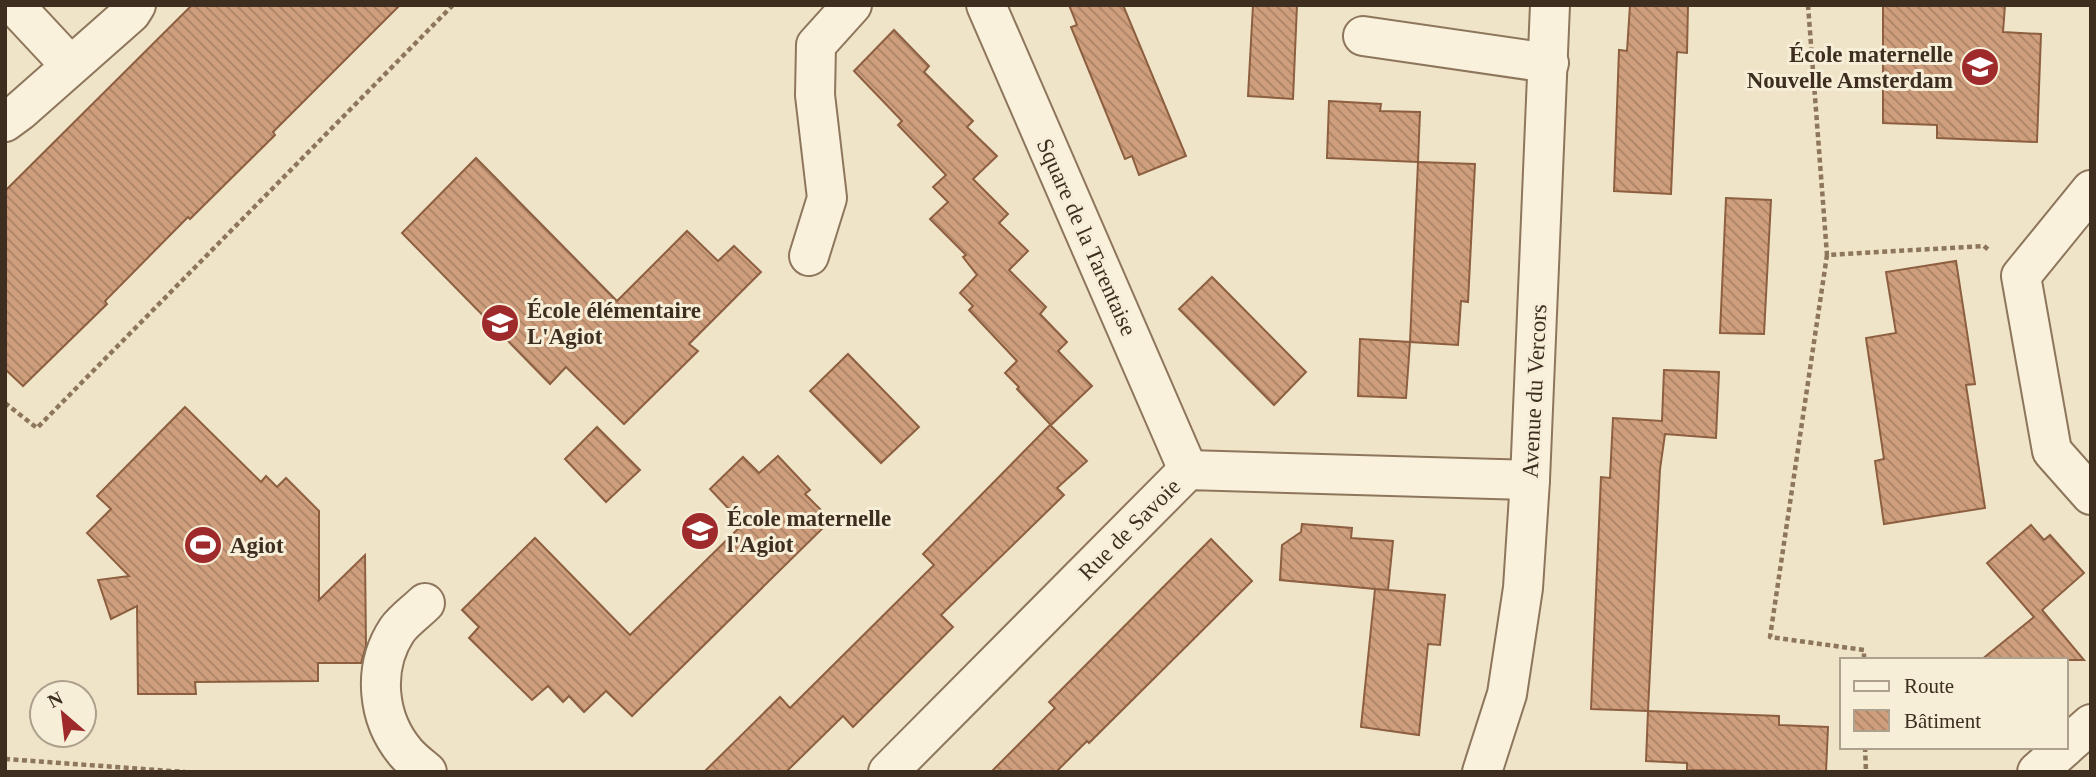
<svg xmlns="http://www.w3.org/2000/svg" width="2096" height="777" font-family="Georgia,serif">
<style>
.building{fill:url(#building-back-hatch);stroke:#8d5f41;stroke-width:2}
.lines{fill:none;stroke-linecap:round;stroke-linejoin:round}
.minor-casing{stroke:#8d765c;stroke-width:42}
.path{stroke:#8d765c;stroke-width:4.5;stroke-dasharray:5 3.5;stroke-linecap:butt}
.minor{stroke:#faf1dc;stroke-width:38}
.labels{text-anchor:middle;stroke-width:6;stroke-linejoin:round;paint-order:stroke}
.poi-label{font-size:23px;font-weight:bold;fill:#3d2e20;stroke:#f7eed8;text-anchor:start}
.street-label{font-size:23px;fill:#3d2e20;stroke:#f7eed8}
</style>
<defs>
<pattern id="building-back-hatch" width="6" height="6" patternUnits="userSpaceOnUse" patternTransform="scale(1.75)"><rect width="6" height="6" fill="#cf9f7d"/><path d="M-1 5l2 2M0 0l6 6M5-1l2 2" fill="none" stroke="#a98266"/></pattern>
</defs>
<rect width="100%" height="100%" fill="#f0e4c8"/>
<g class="building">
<polygon points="192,5 400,5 273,132 275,135 190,219 188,217 105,301 107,304 23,386 5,369 5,191"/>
<polygon points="1069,5 1123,5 1186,156 1139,175 1132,156 1125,159 1071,27 1077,25"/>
<polygon points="1253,5 1297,5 1293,99 1248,96"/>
<polygon points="1630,5 1688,5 1687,53 1677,52 1671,194 1614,191 1619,50 1627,51"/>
<polygon points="1883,5 2005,5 2003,32 2041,34 2037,142 1937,138 1937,125 1883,123"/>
<polygon points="894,30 929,66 924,72 973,121 967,127 997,156 973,179 1008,214 999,223 1028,251 1009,270 1046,307 1040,314 1067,342 1058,351 1092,386 1051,425 1017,389 1019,387 1005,373 1017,361 969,310 973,306 960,293 977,275 963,257 966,255 930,219 948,202 933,187 946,175 898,125 902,121 854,71"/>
<polygon points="1329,101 1381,104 1380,111 1420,112 1418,162 1327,158"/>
<polygon points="476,158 617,301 687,231 718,261 734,246 761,272 689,344 698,351 624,424 566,367 550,384 402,233"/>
<polygon points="1418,162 1475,164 1468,302 1461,301 1458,345 1410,342"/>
<polygon points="1726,198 1771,200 1764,334 1720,333"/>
<polygon points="1956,261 1975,384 1966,385 1985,508 1884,524 1875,461 1884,459 1866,338 1896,333 1886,272"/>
<polygon points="1212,277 1306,372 1274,405 1179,309"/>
<polygon points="1360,339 1410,342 1406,398 1358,396"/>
<polygon points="848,354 919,427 881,463 810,391"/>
<polygon points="1664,370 1719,372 1716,438 1665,434 1660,469 1648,711 1591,709 1601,477 1610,478 1613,418 1662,421"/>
<polygon points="185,407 261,482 266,476 277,487 286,478 319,511 319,600 365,555 366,646 361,663 318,663 318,681 195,682 196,694 138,694 137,606 111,619 98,580 129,576 87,533 111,509 97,496"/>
<polygon points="1050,425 1087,461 1057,488 1064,495 941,615 953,627 853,727 843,716 786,772 704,772 780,697 790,708 934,565 923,554"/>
<polygon points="597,427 640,470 606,502 565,459"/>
<polygon points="778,456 810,490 805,494 831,520 632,716 606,691 584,712 569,696 563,702 548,686 532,700 469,638 479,627 462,610 535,538 630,635 743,524 710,489 743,457 759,473"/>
<polygon points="1302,524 1352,528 1351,538 1393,541 1388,590 1376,589 1445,595 1440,645 1428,644 1419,735 1361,727 1375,589 1280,580 1282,545 1301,532"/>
<polygon points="2031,525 2044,540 2050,535 2084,573 2042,610 2084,660 1981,660 2034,617 1987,563"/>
<polygon points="1211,539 1252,581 1089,743 1087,741 1056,772 991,772 1055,708 1049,702"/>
<polygon points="1648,711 1779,716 1779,725 1828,727 1826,772 1687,770 1687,763 1646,761"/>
</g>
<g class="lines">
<defs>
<g id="minor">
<polyline points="14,5 70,65"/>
<polyline points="986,5 1188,470"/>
<polyline points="1363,36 1549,63"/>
<polyline points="5,122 20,111 131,13 136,5"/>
<polyline points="2091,190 2021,276 2052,451 2091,495"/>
<polyline points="809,256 827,198 815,95 816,45 852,5"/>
<path d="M425,603C417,611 404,620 397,630C372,668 377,719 406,753C412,760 420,766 427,772"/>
<polyline points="2066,746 2091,724"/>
<polyline points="888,772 1188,470 1530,480"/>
<polyline points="1482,772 1507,694 1523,588 1530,480 1550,5"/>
<polyline points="2037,772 2065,747"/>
</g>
</defs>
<use href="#minor" class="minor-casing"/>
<g class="path">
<polyline points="1808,5 1827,255 1984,246 1990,251"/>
<polyline points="1827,255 1770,637 1864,650 1864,660"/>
<polyline points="5,403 37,428 453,5"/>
<polyline points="1865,747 1866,772"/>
<polyline points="5,759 185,772"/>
</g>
<use href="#minor" class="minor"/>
</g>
<defs>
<symbol id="school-disc" viewBox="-11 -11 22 22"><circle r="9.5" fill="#9e2a2b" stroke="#f7eed8"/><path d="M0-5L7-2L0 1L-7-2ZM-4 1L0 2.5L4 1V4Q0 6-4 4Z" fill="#fff"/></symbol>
<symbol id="stadium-disc" viewBox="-11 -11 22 22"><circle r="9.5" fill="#9e2a2b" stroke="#f7eed8"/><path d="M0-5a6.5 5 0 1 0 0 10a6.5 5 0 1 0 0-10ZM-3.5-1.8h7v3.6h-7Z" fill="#fff"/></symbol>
</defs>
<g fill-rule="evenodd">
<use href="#school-disc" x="1958" y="45" width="44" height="44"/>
<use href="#school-disc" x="478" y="301" width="44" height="44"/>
<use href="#school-disc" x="678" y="509" width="44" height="44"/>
<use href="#stadium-disc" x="181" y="523" width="44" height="44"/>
</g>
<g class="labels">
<g class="poi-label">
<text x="1953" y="62" text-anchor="end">École maternelle<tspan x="1953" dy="26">Nouvelle Amsterdam</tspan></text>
<text x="527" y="318">École élémentaire<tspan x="527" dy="26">L'Agiot</tspan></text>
<text x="727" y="526">École maternelle<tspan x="727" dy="26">l'Agiot</tspan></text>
<text x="230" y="553">Agiot</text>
</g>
<g class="street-label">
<text transform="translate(1087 237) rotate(66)" y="8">Square de la Tarentaise</text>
<text transform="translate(1534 391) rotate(-87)" y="8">Avenue du Vercors</text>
<text transform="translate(1129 529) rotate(-45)" y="8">Rue de Savoie</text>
</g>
</g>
<rect width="2096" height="777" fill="none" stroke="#3d2e20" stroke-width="14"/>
<rect x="1840" y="658" width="228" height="91" fill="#f7eed8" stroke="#ada18e" stroke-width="2"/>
<rect x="1854" y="681" width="35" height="10" fill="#faf1dc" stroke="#ada18e" stroke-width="2"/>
<text x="1904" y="693" font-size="21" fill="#3d2e20">Route</text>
<rect x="1854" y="710" width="35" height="21" fill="url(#building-back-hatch)" stroke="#ada18e" stroke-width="2"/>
<text x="1904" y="728" font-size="21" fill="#3d2e20">Bâtiment</text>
<g transform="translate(63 714) rotate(332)"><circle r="33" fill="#f7eed8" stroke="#ada18e" stroke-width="2"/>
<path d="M0-5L12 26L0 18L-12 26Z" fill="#9e2a2b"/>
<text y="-10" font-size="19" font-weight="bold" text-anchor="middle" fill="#3d2e20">N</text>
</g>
</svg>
